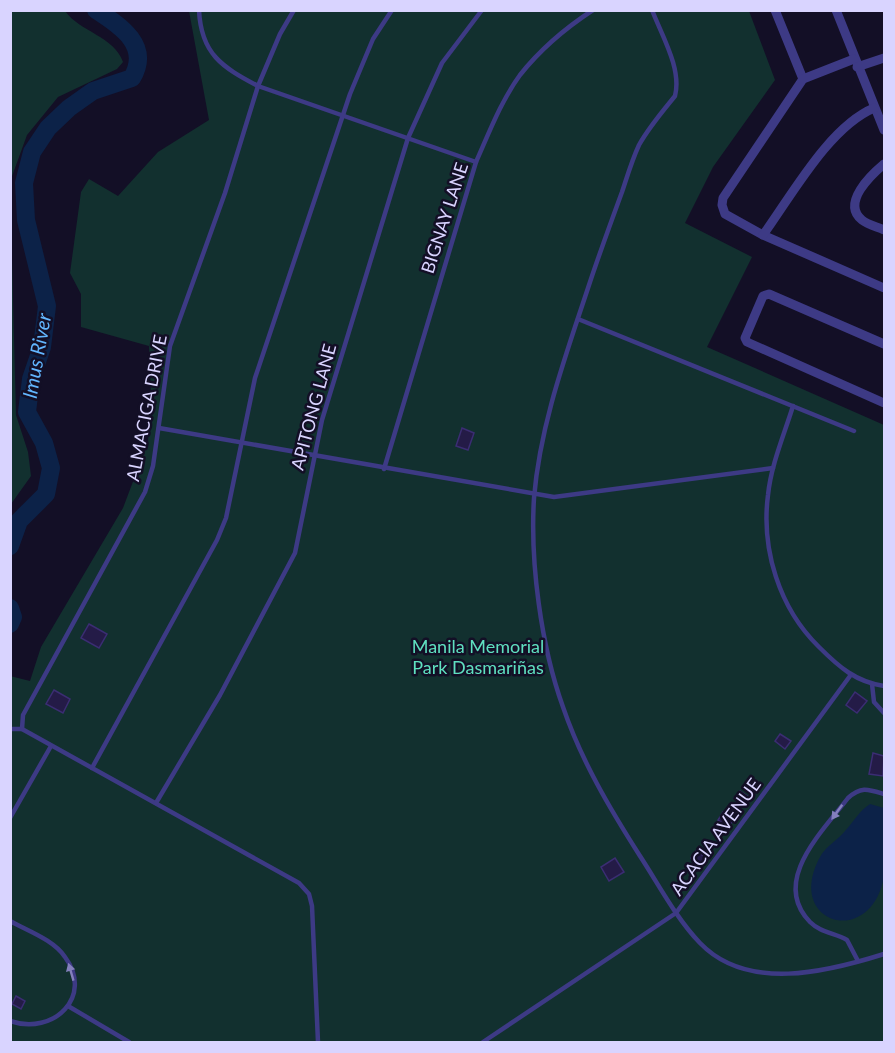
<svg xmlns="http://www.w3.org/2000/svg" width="895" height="1053" font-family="Lato,sans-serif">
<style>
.green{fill:#12302f}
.water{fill:#0c2248}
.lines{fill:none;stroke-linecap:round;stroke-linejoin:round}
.river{stroke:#0c2248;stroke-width:18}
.building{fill:#241b47;stroke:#3b2d73;stroke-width:1.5}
.lane{stroke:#3d3a85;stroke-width:4.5}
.street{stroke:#3d3a85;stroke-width:9}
.oneway{fill:#837fbc}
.labels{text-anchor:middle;stroke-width:5;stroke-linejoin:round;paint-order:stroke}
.street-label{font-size:18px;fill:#d9d4ff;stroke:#130f26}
.park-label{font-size:18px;fill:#5fe0c0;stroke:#130f26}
.water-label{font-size:20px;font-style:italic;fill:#62b6ff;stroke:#130f26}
</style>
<rect width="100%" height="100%" fill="#130f26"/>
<g class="green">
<path d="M11,10L65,11C80,32 114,36 123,62L117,69L58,97L27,135L11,179Z"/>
<polygon points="189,11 749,11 775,80 713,167 685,223 752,257 707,347 884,425 884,1042 11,1042 10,676 30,681 41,647 123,508 148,442 151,395 149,346 81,327 81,294 70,273 81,192 89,179 118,196 158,152 209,120"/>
<polygon points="10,182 16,415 28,452 31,476 11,504"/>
</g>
<path class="water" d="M870,804L884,808C885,830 889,856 884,877C870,950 784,923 820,857C826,846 838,840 845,831C855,820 858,812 870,804Z"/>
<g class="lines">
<g class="river">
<path d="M10,546L19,521L46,494L51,468L44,443L27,412L31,379L42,347L47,306L26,220L24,183L32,152L48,128L69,108L93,91L132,78C151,46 121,26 96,10"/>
<polyline points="10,608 13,617 10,624"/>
</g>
</g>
<g class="building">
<polygon points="462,428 474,433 468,450 456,446"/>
<polygon points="89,624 107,634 99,648 81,638"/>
<polygon points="54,690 70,699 63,713 46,704"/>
<polygon points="855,692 867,701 857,713 846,705"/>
<polygon points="780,734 791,741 785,749 775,741"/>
<polygon points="873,753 884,756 883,776 869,774"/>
<polygon points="740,791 750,798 745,806 734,798"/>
<polygon points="723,812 734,820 728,827 718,820"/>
<polygon points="696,851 707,858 702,866 691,858"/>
<polygon points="615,858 624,872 609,881 601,867"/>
<polygon points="16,996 25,1001 21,1009 12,1004"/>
</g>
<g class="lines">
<g class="lane">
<path d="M199,10C201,54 222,67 258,86L476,162"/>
<path d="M652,10C662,36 682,69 675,96C662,112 649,127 639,145C632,160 627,177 622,192C611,222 600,252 590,282C567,352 540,424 534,498C530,562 541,646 563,707C581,760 610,809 640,856C659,885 676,918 700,943C747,992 827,972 884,954"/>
<polyline points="578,319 854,431"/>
<path d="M793,406C784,435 771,465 768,495C761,549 779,608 819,647C839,667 856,682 884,686"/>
<polyline points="159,428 554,497 773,468"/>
<path d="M384,469L476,162C489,133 501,101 520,75C539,51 567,27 593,10"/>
<polyline points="872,684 874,702 884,713"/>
<polyline points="10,729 22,729 299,883 309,894 312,906 318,1042"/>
<polyline points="22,729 23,715 145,492 153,466 170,346 225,193 258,86 280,34 294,10"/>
<polyline points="92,768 217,540 226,518 255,378 350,94 373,39 392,10"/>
<polyline points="156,803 220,695 295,553 322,420 408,138 442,63 482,10"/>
<polyline points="10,818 51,746"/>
<path d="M10,921C28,931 54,940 65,957C94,996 54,1036 10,1021"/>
<path d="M858,961L847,940C835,933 821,933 810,922C770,881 823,831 848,798C861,786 868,789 884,794"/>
<polyline points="68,1006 129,1042"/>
<polyline points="483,1042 676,913 850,676"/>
</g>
<g class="street">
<polyline points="775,10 803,79"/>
<polyline points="836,10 884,130"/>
<polyline points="854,59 803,79 723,198 722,205 725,214 763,235 884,288"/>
<polyline points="857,67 884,58"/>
<path d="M884,164C871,175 841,203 862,220C868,225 878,227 884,230"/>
<path d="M763,235C792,195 829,127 874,108"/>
<polyline points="884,344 769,294 763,296 745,338 747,342 884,403"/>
</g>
</g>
<defs><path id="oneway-solid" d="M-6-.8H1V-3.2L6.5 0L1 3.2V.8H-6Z" transform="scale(1.5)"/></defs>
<g class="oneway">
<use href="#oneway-solid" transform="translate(837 812) rotate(126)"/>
<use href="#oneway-solid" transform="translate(71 972) rotate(-106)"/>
</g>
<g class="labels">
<g class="street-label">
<text transform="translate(445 218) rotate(-72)" y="6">BIGNAY LANE</text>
<text transform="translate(314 407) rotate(-75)" y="6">APITONG LANE</text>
<text transform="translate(147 408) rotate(-79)" y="6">ALMACIGA DRIVE</text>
<text transform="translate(716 837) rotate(-54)" y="6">ACACIA AVENUE</text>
</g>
<g class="park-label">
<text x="478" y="653">Manila Memorial<tspan x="478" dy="21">Park Dasmariñas</tspan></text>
</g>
<g class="water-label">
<text transform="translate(37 356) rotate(-80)" y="7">Imus River</text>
</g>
</g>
<rect width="895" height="1053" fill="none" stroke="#d9d4ff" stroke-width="24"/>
</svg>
